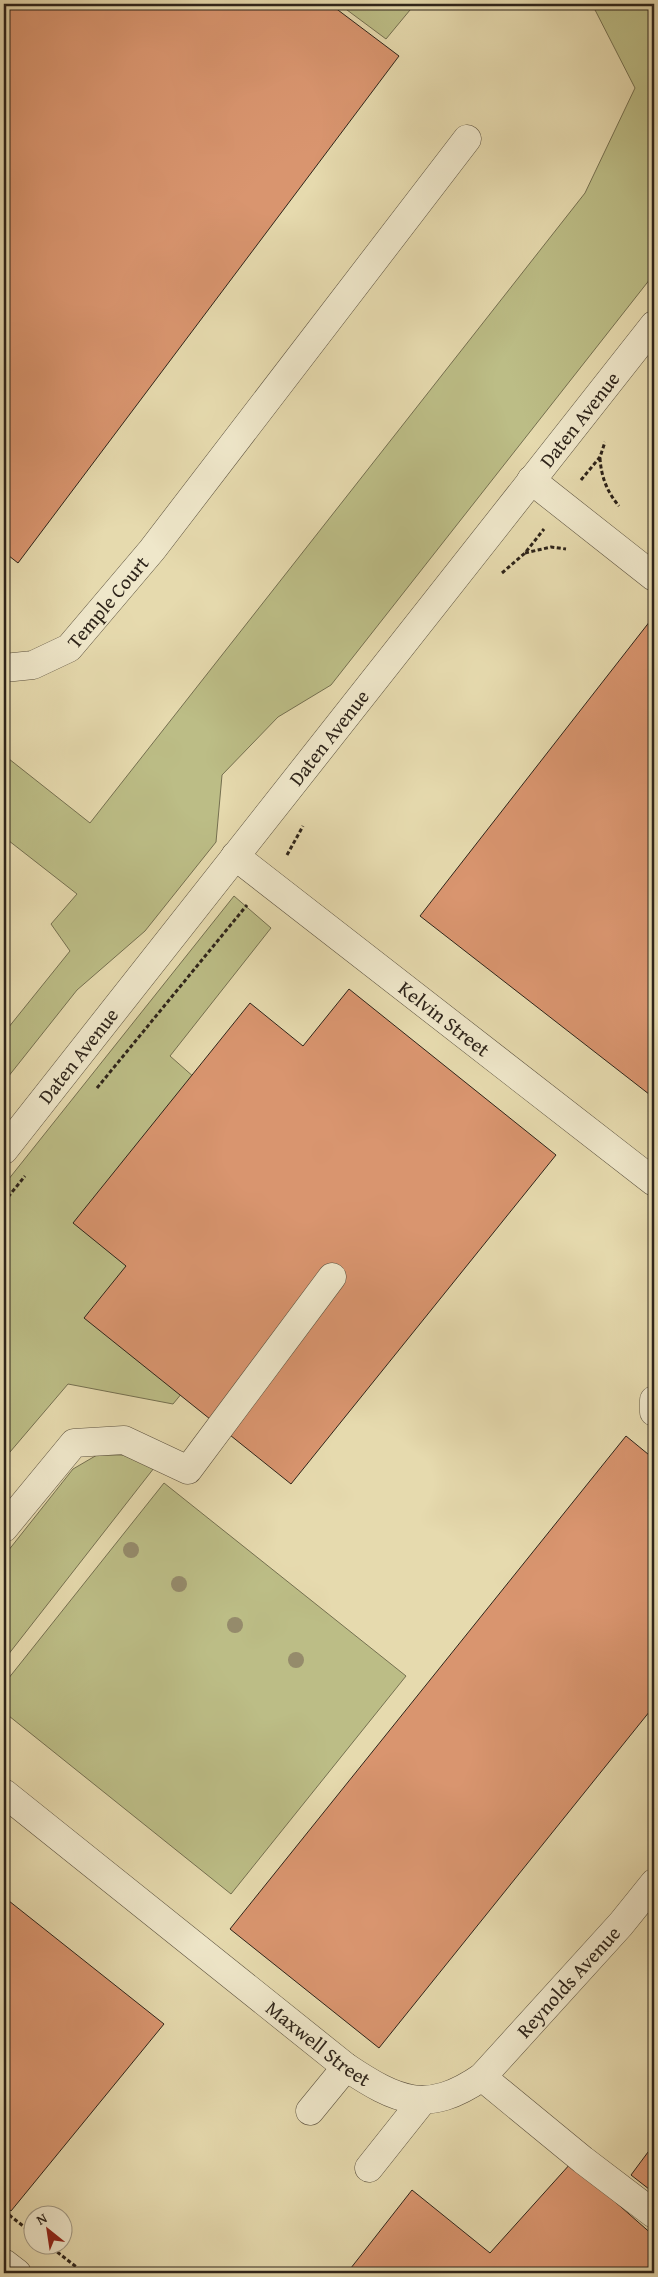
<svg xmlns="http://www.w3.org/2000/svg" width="658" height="2277" font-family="'Gentium Book Plus',serif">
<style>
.green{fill:#bcbd86;stroke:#757050}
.building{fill:#d9956f;stroke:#2e241a}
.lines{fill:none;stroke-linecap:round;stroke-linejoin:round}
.minor-casing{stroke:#5c523f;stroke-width:29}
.path{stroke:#2e241a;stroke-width:3;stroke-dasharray:4 2.5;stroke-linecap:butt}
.minor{stroke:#efe7ca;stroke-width:28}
.tree{fill:#958b6b}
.labels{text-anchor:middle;stroke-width:4;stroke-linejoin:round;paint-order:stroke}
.street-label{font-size:20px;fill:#2e241a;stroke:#efe7ca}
</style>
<rect width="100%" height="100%" fill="#e6daae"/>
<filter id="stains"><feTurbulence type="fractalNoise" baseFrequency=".004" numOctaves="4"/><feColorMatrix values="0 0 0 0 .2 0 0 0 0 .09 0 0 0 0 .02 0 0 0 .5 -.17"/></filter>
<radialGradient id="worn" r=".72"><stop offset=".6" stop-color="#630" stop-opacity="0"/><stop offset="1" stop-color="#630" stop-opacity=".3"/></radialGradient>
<g class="green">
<polygon points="339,4 415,4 386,39"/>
<polygon points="592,4 654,4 654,274 331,685 278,717 222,775 216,842 145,931 77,990 4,1082 4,1033 70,951 51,924 77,894 4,837 4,755 90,823 585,193 635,88"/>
<polygon points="234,896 271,928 170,1056 338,1204 173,1404 68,1384 4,1459 4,1185"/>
<polygon points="97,1455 123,1455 154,1468 4,1660 4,1556 73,1469"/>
<polygon points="164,1483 406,1676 231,1894 4,1712 4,1684"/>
</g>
<g class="building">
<polygon points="4,4 330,4 399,56 18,563 4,552"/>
<polygon points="654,616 654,1098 420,916"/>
<polygon points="349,989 556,1155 291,1484 84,1318 126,1266 73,1223 250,1003 303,1046"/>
<polygon points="626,1436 654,1459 654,1706 379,2048 230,1929"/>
<polygon points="4,1897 164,2024 11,2211 4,2205"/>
<polygon points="654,2144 654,2193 631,2175"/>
<polygon points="571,2163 654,2236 654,2273 347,2273 412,2190 490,2253"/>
</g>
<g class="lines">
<defs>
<g id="minor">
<polyline points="531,480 654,577"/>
<path id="s1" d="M4,668L33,665L69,648L152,550L467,139"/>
<path id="s2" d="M235,856L654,1182"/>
<path id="s3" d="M4,1150L654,325"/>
<polyline points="654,1400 654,1412"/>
<polyline points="4,1528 74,1443 124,1440 188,1470 332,1277"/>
<path id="s4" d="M4,1793L346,2067C397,2101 427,2115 482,2077L621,1924L654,1883"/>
<polyline points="482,2077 583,2160 654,2214"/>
<polyline points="310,2111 346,2067"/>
<polyline points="369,2168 423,2100"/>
<polyline points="4,2263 17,2273"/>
</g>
</defs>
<use href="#minor" class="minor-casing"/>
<g class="path">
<path d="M600,458C601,476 607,492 619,506"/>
<polyline points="581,480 600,457 605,442"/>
<polyline points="525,553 551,547 566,549"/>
<polyline points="502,573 525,553 544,529"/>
<polyline points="287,855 303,826"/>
<polyline points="97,1088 247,905"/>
<polyline points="4,1202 25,1176"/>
<polyline points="4,2211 32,2233"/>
<polyline points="47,2244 84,2273"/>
</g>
<use href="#minor" class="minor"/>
</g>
<g class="tree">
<circle cx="131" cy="1550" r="8"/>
<circle cx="179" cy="1584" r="8"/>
<circle cx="235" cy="1625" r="8"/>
<circle cx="296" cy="1660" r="8"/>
</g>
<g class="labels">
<g class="street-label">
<text dy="7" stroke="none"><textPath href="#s3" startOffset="930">Daten Avenue</textPath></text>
<text dy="7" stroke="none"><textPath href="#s1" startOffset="129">Temple Court</textPath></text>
<text dy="7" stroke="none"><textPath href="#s3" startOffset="525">Daten Avenue</textPath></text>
<text dy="7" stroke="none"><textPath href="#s2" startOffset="265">Kelvin Street</textPath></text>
<text dy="7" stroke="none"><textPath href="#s3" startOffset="120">Daten Avenue</textPath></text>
<text dy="7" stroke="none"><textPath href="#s4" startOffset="716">Reynolds Avenue</textPath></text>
<text dy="7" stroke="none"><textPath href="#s4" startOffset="402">Maxwell Street</textPath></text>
</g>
</g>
<rect width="658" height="2277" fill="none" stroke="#e6daae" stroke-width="20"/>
<rect x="5" y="5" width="648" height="2267" fill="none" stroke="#2e241a" stroke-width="2.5"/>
<rect x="10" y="10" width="638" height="2257" fill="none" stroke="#2e241a"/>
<g transform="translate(48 2230) rotate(330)"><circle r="24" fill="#efe7ca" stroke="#a29984"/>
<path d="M0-4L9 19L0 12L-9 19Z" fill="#8f2418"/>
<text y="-8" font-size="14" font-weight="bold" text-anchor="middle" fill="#2e241a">N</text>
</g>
<rect width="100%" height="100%" filter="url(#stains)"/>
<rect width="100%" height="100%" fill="url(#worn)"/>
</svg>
